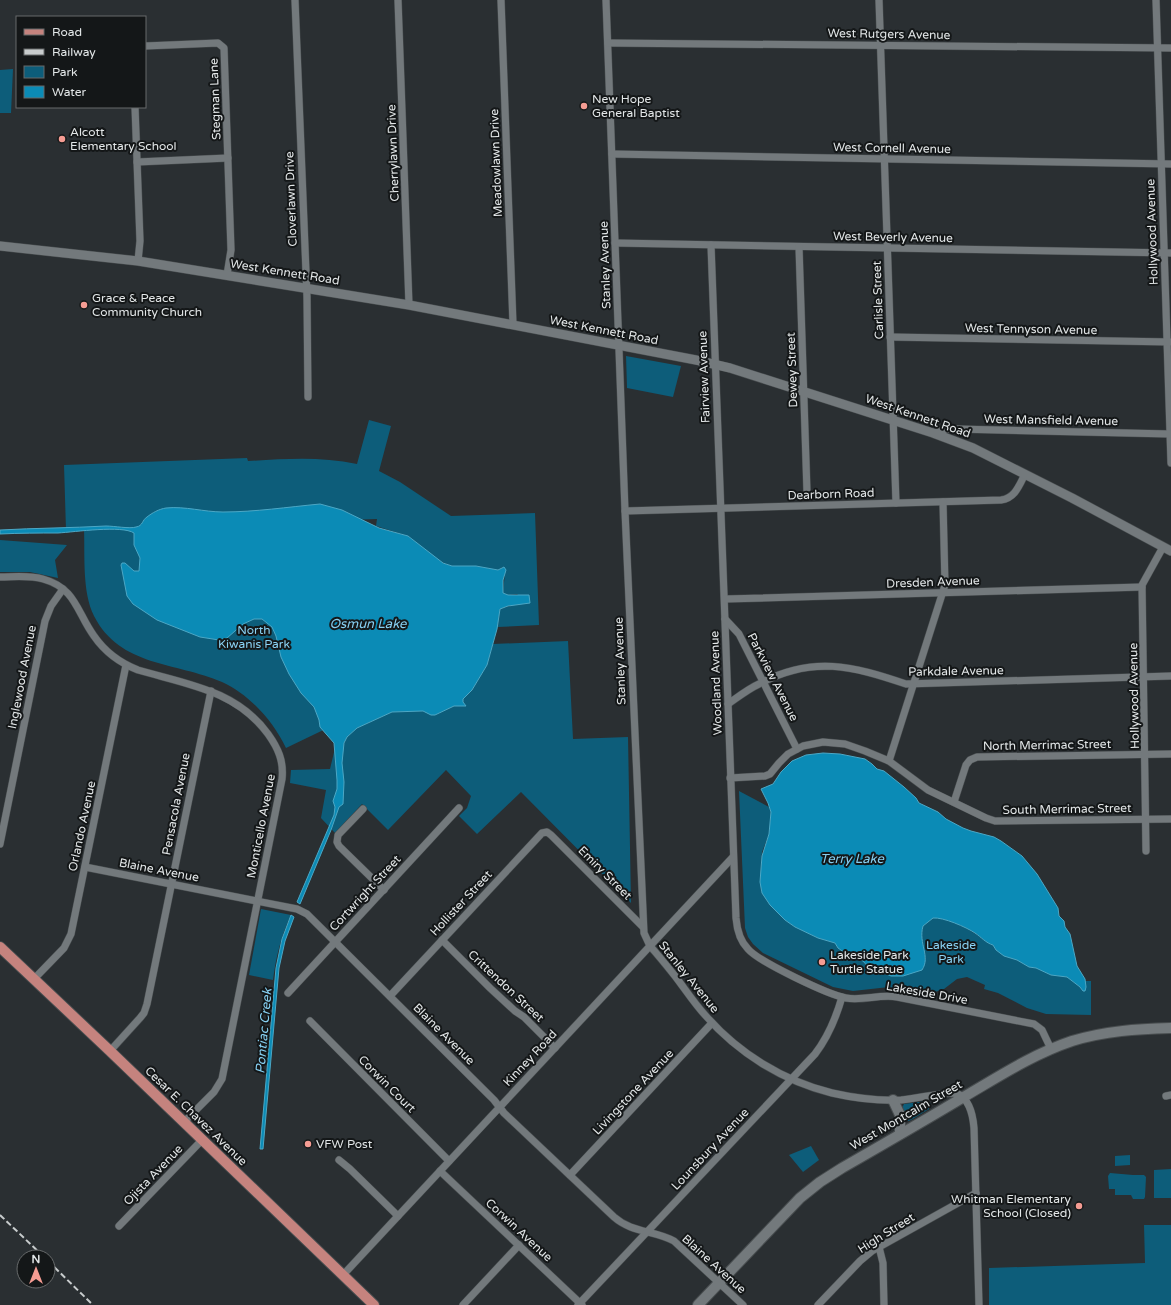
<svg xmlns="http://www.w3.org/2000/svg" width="1171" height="1305" font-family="'Varela Round',sans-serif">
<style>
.green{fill:#0d5d7a}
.water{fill:#0b8bb6;stroke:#4ca7c5}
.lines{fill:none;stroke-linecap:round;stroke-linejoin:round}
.minor-casing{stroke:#484d4f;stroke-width:8}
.tertiary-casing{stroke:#484d4f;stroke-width:10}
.secondary-casing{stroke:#484d4f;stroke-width:12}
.primary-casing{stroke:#484d4f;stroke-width:12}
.minor{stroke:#73797c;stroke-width:7}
.tertiary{stroke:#73797c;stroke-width:9}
.secondary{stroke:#73797c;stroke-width:10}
.primary{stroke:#c5837e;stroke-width:10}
.rail{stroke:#c8cccd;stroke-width:2;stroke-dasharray:6 3;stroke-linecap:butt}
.poi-dot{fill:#f59c93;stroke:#141718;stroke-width:1.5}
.labels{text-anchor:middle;stroke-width:4;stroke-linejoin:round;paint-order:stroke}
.street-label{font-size:12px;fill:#e3e7e8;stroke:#141718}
.poi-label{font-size:12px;fill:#e3e7e8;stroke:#141718;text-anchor:start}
.park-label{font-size:12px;fill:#8ad3f5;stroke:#141718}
.water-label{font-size:13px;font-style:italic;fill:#86cff1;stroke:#141718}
</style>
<rect width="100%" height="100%" fill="#2a2f32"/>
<g class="green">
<polygon points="13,69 11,113 0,113 0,70"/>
<polygon points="626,356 681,366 673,397 627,388"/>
<path d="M369,420L391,426L379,471L400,482L451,516L535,513L539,625L497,627L500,609L517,604L528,603L517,594L508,595L503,593L505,572L503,567L498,570L476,566H452L439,561L408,536L376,526L377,519L179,526L286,581L340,722L286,748C273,721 250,695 222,682C176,662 120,667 94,616C82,592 85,556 84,529L66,530L64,465L247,458L248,461C284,459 320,456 357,464Z"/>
<polygon points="0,540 67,545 55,560 58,578 30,572 0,572"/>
<polygon points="568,641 573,739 628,737 631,903 521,792 477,834 459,816 467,808 471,796 446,770 388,830 362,804 335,833 321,818 326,790 290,783 291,770 330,769 335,748 343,746 347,737 357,728 392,712 423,711 435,715 454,706 465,706 463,701 463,699 472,690 487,665 493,644"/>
<path d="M739,791L769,807L771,812L769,834L762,852L761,865V891L768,902L785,920L795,927L818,938L835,943L838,948L848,955L863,961L867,967L881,970L893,976L926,959C923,947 920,938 923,926L933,918C943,917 966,927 974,933C981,937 986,943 993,945L996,950L1008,957L1017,960L1029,967L1036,968L1051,975L1067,977L1081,988L1086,989L1085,981H1091V1015L1046,1014L1027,1008L998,993L984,989L985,985L967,977L957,979L944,989L932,993H924L889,987L853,991L833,987L763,953L753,944L748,937L745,928Z"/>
<path d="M261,909L291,915C281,936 276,957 273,980L249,975Z"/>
<polygon points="927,1101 931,1104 929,1109 911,1120 908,1121 905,1119 902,1108 904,1104"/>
<polygon points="811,1146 819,1160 803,1172 789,1155"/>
<polygon points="1130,1155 1130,1165 1115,1166 1115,1156"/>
<polygon points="1171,1169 1171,1198 1154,1198 1154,1170"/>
<polygon points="1110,1173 1133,1175 1144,1175 1146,1177 1145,1197 1144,1199 1133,1199 1131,1195 1115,1195 1115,1189 1109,1189 1108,1176"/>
<polygon points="1144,1225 1171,1225 1171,1305 989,1305 989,1268 1145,1263"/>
</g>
<g class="water">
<path d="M320,504L342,510L379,528L408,536L443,563L452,566H476L498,570L504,567L506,570L503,580V593L508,595H529L530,603L508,606L500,609L497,629L487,665L472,690L463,699V702L466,706H454L435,715H431L423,711L392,712L357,728L347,737L344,743L342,763L344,782L343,804L339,807L331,830L300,904L297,902L334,815L335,807L333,801L337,789V780L334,743L320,727L319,720L314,707L301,693L289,674L281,657L276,636L272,627L262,619H254L243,624L227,638L219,640L200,637L157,620L133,604L127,596L121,565L122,563H125L134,571H139L140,558L134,545V533C122,525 75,532 58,533C39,533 20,533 0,534V530C35,528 71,528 106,526C114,526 130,529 136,527C143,526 142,520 147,517C152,513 159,509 166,508C185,506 204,512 223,512C255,512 288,507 320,504Z"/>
<path d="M823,753L840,754L865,759L872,764L877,769L884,771L904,787L916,798L919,803L938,812L946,819L963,828L971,831L994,837L1001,841L1022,856L1037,874L1058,908L1059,916L1064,921L1065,927L1070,934L1077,966L1085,979L1086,987L1085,991H1083L1080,987L1067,977L1051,975L1036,968L1029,967L1017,960L1004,956L996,950L993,945C986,943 981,937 975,933C966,927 943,917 933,918L923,926C918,944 931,956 922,970L903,976H891L884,973L881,970L869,968L863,961L848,955L838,948L835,943L818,938L795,927L785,920L770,905L762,893L760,882L762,856L769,834L771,812L768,803L761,789L773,784L781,772L792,761L806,755Z"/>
<polygon points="291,915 294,917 285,941 279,968 263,1149 260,1149 276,968 282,939"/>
</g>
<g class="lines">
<defs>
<g id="minor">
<polyline points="295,0 307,297 308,397"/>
<polyline points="398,0 409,305"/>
<polyline points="501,0 513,324"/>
<path d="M606,0L625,511L644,933L650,946C659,956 667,966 675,976C685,989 694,1003 705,1015C738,1053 783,1081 832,1093C854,1098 878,1101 901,1100C913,1099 950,1091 958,1094C970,1100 973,1116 974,1128L979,1305"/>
<polyline points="879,0 896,503"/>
<polyline points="1156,0 1171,463"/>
<polyline points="608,43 1171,48"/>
<polyline points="145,46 218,43 224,48 231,250 227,275"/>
<polyline points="135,107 140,241 138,261"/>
<polyline points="612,154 1171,164"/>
<polyline points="137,162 228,158"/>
<polyline points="615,243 1171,253"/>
<path d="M711,245L736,918C737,930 740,941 748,949C759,962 829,995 846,998C863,1001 880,994 897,997L1034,1024L1042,1030L1051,1049"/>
<polyline points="799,247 807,492"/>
<polyline points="890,337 1171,342"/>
<polyline points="933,433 947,429 957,429 1170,434"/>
<path d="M625,511L1001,500C1015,498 1019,486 1025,474"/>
<path d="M0,577C14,577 29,575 43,579C76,588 77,613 94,636C105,652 120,663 138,670C186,684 236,690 268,734C278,748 284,761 282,779L222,1079L214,1092L184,1122"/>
<polyline points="725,599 1142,587"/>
<polyline points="725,619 739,634 797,749"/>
<path d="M728,704C738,697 748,689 759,684C812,655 853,666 906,684L1171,676"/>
<polyline points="889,761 945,585 943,502"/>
<polyline points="730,778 765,776 770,774 779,763 788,754 803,746 823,742 845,744 865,751 889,761 928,790 986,818 995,821 1171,819"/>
<polyline points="954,802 966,765 970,760 977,757 1171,754"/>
<polyline points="363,809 338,835 337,842 339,846 384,890"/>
<polyline points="0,844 45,621 51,606 63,589"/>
<polyline points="1146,851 1142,585 1163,547"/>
<path d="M85,867L297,909L307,914L494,1100L504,1113L614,1217C632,1233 654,1230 674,1241L743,1305"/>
<polyline points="442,940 490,988 515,1011 524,1017 555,1048"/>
<polyline points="34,979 64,948 71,934 126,665"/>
<polyline points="288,993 459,808"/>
<polyline points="390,996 542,833 547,832 551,835 643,927"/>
<polyline points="310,1021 449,1161"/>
<polyline points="110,1051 140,1018 144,1013 147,1004 211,691"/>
<polyline points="1166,1096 1171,1095"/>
<polyline points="339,1160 350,1169 398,1216"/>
<polyline points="440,1171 582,1305"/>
<polyline points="570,1175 712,1023"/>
<polyline points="119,1226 202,1140"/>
<polyline points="879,1247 883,1263 884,1305"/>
<polyline points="343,1275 733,857"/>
<polyline points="463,1305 519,1245"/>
<path d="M578,1305L815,1054C828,1037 836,1018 842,997"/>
<polyline points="818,1305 860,1261 872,1251 976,1193"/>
</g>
<polyline id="tertiary" points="0,246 138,261 409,305 696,360 730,368 933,433 973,448 1072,498 1171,551"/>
<g id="secondary">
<polyline points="893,1100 900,1115 900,1134"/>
<path d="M698,1305L800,1198L820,1182L842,1168C882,1145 922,1122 962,1098C998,1077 1033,1054 1072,1041C1105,1031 1137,1029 1171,1028"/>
</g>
<polyline id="primary" points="0,947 110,1051 374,1305"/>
</defs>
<use href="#minor" class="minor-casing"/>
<use href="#tertiary" class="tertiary-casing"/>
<use href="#secondary" class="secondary-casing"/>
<use href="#primary" class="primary-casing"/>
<use href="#minor" class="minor"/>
<use href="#tertiary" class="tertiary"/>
<use href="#secondary" class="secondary"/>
<use href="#primary" class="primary"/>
<g class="rail">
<polyline points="0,1215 44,1257"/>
<polyline points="48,1261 93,1305"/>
</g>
</g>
<g class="poi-dot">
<circle cx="584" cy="106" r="4"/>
<circle cx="62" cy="139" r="4"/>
<circle cx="84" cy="305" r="4"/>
<circle cx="822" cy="962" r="4"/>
<circle cx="308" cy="1144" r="4"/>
<circle cx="1079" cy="1206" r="4"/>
</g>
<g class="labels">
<g class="street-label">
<text transform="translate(889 34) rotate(1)" y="4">West Rutgers Avenue</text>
<text transform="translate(215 99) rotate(-92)" y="4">Stegman Lane</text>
<text transform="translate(892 148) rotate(1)" y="4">West Cornell Avenue</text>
<text transform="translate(393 153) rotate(-92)" y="4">Cherrylawn Drive</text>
<text transform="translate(496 163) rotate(-92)" y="4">Meadowlawn Drive</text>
<text transform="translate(291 199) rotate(-92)" y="4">Cloverlawn Drive</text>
<text transform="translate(1152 232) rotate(-92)" y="4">Hollywood Avenue</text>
<text transform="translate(893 237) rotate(1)" y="4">West Beverly Avenue</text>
<text transform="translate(605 265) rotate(-92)" y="4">Stanley Avenue</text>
<text transform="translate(285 272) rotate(9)" y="4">West Kennett Road</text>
<text transform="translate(878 300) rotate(-92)" y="4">Carlisle Street</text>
<text transform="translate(1031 329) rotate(1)" y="4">West Tennyson Avenue</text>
<text transform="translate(604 330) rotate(11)" y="4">West Kennett Road</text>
<text transform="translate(792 370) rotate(-92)" y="4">Dewey Street</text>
<text transform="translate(704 377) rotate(-92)" y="4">Fairview Avenue</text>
<text transform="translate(918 416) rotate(19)" y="4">West Kennett Road</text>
<text transform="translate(1051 420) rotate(1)" y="4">West Mansfield Avenue</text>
<text transform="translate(831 494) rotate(-2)" y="4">Dearborn Road</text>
<text transform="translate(933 582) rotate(-2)" y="4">Dresden Avenue</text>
<text transform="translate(620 661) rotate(-92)" y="4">Stanley Avenue</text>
<text transform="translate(956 671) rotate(-1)" y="4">Parkdale Avenue</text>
<text transform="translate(22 677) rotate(-79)" y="4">Inglewood Avenue</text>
<text transform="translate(773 677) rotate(63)" y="4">Parkview Avenue</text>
<text transform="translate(716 683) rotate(-92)" y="4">Woodland Avenue</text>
<text transform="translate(1134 696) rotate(-91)" y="4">Hollywood Avenue</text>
<text transform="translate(1047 745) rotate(-1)" y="4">North Merrimac Street</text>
<text transform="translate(176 804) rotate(-79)" y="4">Pensacola Avenue</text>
<text transform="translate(1067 809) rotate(-1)" y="4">South Merrimac Street</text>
<text transform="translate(82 826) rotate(-78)" y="4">Orlando Avenue</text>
<text transform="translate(261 826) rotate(-79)" y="4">Monticello Avenue</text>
<text transform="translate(159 870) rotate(11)" y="4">Blaine Avenue</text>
<text transform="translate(605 873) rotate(45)" y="4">Emiry Street</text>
<text transform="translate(365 893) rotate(-47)" y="4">Cortwright Street</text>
<text transform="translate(461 903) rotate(-47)" y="4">Hollister Street</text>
<text transform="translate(689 977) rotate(51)" y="4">Stanley Avenue</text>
<text transform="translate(506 986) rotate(43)" y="4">Crittendon Street</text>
<text transform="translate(927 993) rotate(10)" y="4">Lakeside Drive</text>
<text transform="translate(444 1034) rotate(45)" y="4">Blaine Avenue</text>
<text transform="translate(530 1058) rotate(-47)" y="4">Kinney Road</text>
<text transform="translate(387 1084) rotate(45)" y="4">Corwin Court</text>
<text transform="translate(633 1092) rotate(-47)" y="4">Livingstone Avenue</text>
<text transform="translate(906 1115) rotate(-30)" y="4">West Montcalm Street</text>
<text transform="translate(196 1116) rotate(44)" y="4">Cesar E. Chavez Avenue</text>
<text transform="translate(710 1149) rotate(-47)" y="4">Lounsbury Avenue</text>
<text transform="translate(153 1175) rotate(-46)" y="4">Ojista Avenue</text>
<text transform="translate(519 1230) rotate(43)" y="4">Corwin Avenue</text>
<text transform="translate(886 1233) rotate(-32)" y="4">High Street</text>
<text transform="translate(714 1264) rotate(42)" y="4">Blaine Avenue</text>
</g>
<g class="poi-label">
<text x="592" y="103">New Hope<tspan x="592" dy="14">General Baptist</tspan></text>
<text x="70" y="136">Alcott<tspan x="70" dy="14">Elementary School</tspan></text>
<text x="92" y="302">Grace &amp; Peace<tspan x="92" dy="14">Community Church</tspan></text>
<text x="830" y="959">Lakeside Park<tspan x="830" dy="14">Turtle Statue</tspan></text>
<text x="316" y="1148">VFW Post</text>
<text x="1071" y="1203" text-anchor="end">Whitman Elementary<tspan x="1071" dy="14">School (Closed)</tspan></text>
</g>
<g class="park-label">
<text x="254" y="634">North<tspan x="254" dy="14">Kiwanis Park</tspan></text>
<text x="951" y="949">Lakeside<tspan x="951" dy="14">Park</tspan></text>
</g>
<g class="water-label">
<text x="368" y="628">Osmun Lake</text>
<text x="852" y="863">Terry Lake</text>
<text transform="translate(263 1031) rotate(-85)" y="5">Pontiac Creek</text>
</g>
</g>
<rect x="16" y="16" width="130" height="92" fill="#141718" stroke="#676a6b"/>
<rect x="24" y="29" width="20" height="6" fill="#c5837e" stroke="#676a6b"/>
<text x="52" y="36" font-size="12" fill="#e3e7e8">Road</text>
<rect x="24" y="49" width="20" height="6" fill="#c8cccd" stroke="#676a6b"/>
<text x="52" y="56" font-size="12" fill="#e3e7e8">Railway</text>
<rect x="24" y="66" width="20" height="12" fill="#0d5d7a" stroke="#676a6b"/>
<text x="52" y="76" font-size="12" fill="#e3e7e8">Park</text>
<rect x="24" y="86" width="20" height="12" fill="#0b8bb6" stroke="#676a6b"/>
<text x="52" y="96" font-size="12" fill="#e3e7e8">Water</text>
<g transform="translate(36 1269)"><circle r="19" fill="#141718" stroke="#676a6b"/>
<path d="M0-3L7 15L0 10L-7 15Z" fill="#f59c93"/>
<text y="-6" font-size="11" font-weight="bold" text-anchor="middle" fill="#e3e7e8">N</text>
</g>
</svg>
